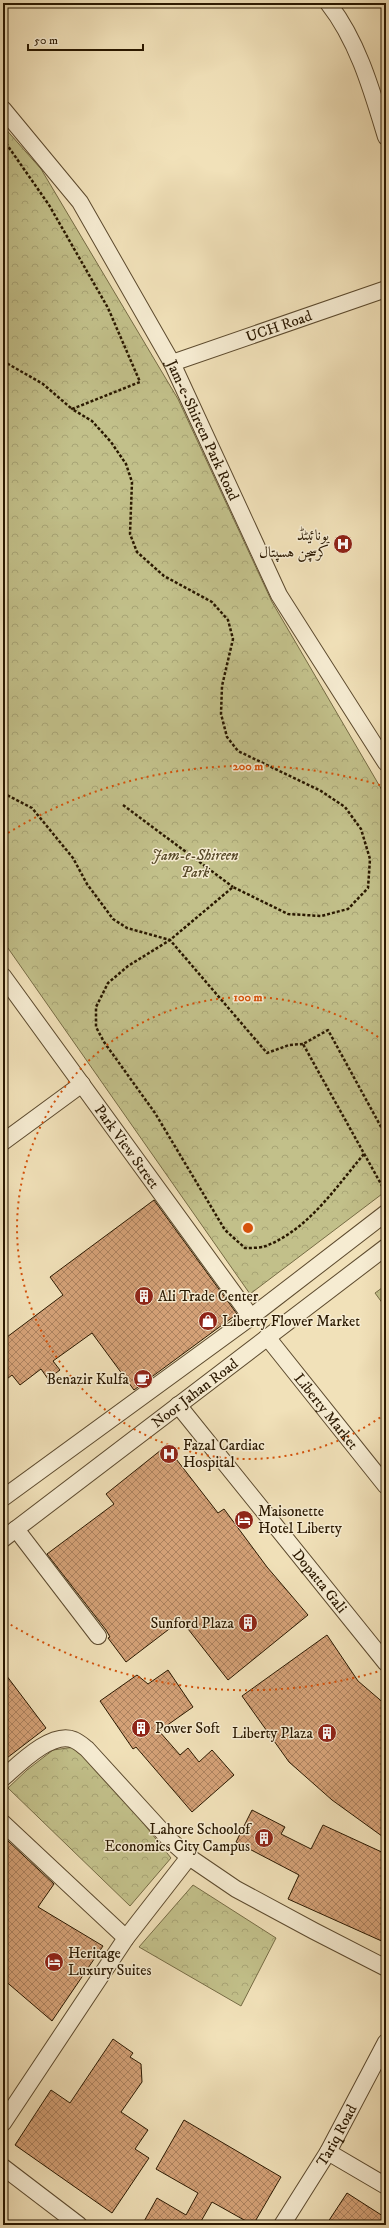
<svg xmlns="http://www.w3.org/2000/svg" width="389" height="2228" font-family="'IM FELL DW Pica',Amiri,serif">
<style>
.forest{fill:url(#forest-crowns);stroke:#766c45}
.building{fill:url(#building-cross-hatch);stroke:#2a1800}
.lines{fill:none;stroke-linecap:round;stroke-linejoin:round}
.minor-casing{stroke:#5c4a2e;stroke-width:18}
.path{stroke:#2a1800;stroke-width:2.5;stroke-dasharray:3 2;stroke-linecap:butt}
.minor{stroke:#f6ecd2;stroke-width:16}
.ring{fill:none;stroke:#d5520b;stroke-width:2;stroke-dasharray:2 4}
.labels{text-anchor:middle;stroke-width:3;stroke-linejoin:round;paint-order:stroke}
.street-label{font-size:15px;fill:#2a1800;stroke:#f6ecd2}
.poi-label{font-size:15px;fill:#2a1800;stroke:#f6ecd2;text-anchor:start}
.park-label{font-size:15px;font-style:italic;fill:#584a29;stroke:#f6ecd2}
.centre{fill:#d5520b;stroke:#f6ecd2;stroke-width:2}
.ring-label{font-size:12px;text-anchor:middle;font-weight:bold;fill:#d5520b;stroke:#f6ecd2;stroke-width:3;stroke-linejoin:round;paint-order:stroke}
</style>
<defs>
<pattern id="forest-crowns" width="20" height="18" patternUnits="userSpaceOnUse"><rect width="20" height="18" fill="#c2c08a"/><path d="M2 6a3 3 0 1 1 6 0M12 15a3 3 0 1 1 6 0" fill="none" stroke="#a7a475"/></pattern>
<pattern id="building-cross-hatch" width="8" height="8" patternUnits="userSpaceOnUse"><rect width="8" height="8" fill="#d4a177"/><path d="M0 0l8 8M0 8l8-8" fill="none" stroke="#ac825f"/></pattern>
</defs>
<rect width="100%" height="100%" fill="#f1e1b9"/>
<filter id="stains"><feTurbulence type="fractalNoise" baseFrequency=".005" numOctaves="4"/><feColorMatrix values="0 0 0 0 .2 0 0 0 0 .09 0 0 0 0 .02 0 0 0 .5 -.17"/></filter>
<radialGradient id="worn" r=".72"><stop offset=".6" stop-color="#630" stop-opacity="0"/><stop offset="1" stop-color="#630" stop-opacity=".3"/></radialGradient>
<g class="forest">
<polygon points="3,126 41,169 178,399 272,602 386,797 386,1191 250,1294 3,941"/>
<polygon points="386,1285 386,1308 375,1293"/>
<polygon points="82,1746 171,1858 130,1906 8,1788 27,1770 53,1750"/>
<polygon points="193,1885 276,1938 241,2006 139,1947"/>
</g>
<g class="building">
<polygon points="154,1200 237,1314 134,1390 92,1333 53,1361 60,1370 48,1379 41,1369 20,1385 12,1375 3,1382 3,1340 63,1295 50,1277"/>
<polygon points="166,1446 218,1513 224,1509 267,1567 308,1615 228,1680 181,1620 126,1662 108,1638 110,1637 106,1630 47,1554 114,1504 106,1494"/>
<polygon points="327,1635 358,1681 386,1705 386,1839 332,1800 289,1762 242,1696"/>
<polygon points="168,1670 193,1707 159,1731 180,1755 188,1748 199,1762 212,1750 234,1775 192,1812 136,1747 133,1749 100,1701 137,1675 148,1684"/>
<polygon points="3,1671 46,1728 3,1761"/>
<polygon points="252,1810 285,1827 281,1834 311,1849 323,1825 386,1854 386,1943 288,1899 299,1875 236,1842"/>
<polygon points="8,1841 54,1884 38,1907 103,1946 52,2021 3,1979 3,1848"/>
<polygon points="113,2039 133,2053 130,2057 141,2064 142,2082 121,2112 148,2130 135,2149 149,2158 112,2213 15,2145 51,2090 70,2103"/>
<polygon points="184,2120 281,2177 253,2225 212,2202 200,2223 204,2225 142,2225 157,2198 186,2215 198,2193 156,2169"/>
<polygon points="347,2193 386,2218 386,2225 326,2225"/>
</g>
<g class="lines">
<defs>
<g id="minor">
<path d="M328,3C358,41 372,91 386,137"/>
<path id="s1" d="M3,109L80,202L172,363L279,595L386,763"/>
<path id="s2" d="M172,363L386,289"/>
<path id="s3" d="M3,976L251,1317"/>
<polyline points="3,1142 82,1084"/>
<path id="s4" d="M267,1337L386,1486"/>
<path id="s5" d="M178,1405L386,1663"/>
<polyline points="3,1498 251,1317 386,1213"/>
<polyline points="16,1529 98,1636"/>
<path id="s6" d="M3,1539L386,1247"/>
<path d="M3,1778C18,1765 52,1730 74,1740C79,1742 83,1746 87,1749L171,1841L189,1857L236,1889L314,1931L386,1968"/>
<polyline points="3,1823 126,1938"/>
<polyline points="3,2123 126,1938 189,1857"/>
<polyline points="328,2152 386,2186"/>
<polyline points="3,2167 79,2225"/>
<path id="s7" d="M282,2225L328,2152L386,2042"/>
</g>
</defs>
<use href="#minor" class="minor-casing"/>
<g class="path">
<path d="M3,139L49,205L108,308L140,382L72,409L92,421L111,442L126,464L132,482L130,534L137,552L164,576L212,602L228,620L233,639L222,686L221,714L227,737L238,751L321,791L345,807L361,829L370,859L368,888L348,909L321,916L288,914L233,887L170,940L128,966L108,983L96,1007V1027L104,1042L155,1113L225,1230L245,1248C252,1248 260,1248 266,1246C309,1229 336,1187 364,1154"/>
<polyline points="3,361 43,384 72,409"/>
<polyline points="3,793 32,808 73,858 87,884 113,919 127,928 170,940 267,1053 289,1045 303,1044"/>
<polyline points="123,805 233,887"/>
<polyline points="386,1136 328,1030 303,1044 386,1193"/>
</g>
<use href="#minor" class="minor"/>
</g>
<g class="ring">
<path d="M385 1414A231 231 0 1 1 385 1042"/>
<path d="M383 1670A462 462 0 0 1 3 1620M3 836A462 462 0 0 1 383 786"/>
</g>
<defs>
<symbol id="hospital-disc" viewBox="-11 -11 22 22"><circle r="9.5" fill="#8f2418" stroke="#f6ecd2"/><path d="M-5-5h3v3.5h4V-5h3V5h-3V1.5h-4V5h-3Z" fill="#fff"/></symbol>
<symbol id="building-disc" viewBox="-11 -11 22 22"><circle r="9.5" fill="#8f2418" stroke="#f6ecd2"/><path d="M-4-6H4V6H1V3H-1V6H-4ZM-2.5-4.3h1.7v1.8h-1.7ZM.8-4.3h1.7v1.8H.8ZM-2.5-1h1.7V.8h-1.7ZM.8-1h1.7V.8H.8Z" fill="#fff"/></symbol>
<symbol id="shop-disc" viewBox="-11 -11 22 22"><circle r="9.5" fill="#8f2418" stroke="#f6ecd2"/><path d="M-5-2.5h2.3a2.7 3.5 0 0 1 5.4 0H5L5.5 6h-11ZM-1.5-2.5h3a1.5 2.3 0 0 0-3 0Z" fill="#fff"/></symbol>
<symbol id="cafe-disc" viewBox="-11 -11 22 22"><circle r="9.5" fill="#8f2418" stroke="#f6ecd2"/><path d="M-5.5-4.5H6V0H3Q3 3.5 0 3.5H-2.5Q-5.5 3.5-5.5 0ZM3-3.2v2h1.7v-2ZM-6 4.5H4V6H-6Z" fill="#fff"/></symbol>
<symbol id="hotel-disc" viewBox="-11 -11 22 22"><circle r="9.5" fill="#8f2418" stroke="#f6ecd2"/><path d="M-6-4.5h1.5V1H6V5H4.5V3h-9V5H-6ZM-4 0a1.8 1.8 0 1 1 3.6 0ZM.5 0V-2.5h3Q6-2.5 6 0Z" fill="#fff"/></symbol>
</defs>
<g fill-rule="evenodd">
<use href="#hospital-disc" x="332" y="533" width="22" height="22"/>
<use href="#building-disc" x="133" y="1285" width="22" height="22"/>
<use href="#shop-disc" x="197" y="1310" width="22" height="22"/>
<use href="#cafe-disc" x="132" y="1368" width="22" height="22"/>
<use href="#hospital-disc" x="158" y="1443" width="22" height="22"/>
<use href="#hotel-disc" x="233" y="1509" width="22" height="22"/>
<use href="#building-disc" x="237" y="1612" width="22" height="22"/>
<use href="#building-disc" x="130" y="1717" width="22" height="22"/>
<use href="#building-disc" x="316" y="1722" width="22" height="22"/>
<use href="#building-disc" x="253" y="1827" width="22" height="22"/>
<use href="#hotel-disc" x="43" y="1951" width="22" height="22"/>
</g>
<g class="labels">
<g class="street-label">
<text dy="5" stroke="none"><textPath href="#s2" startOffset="113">UCH Road</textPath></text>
<text dy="5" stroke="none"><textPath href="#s1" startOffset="380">Jam-e-Shireen Park Road</textPath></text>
<text dy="5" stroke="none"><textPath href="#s3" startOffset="211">Park View Street</textPath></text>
<text dy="5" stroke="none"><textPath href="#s6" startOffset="241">Noor Jahan Road</textPath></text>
<text dy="5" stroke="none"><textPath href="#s4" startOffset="95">Liberty Market</textPath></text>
<text dy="5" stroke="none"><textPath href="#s5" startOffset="226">Dopatta Gali</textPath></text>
<text dy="5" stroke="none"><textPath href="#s7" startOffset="105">Tariq Road</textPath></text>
</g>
<g class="poi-label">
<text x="329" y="540" text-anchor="end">یونائیٹڈ<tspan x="329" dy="17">کرسچن ہسپتال</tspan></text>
<text x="158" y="1301">Ali Trade Center</text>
<text x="222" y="1326">Liberty Flower Market</text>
<text x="129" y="1384" text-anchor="end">Benazir Kulfa</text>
<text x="183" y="1450">Fazal Cardiac<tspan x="183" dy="17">Hospital</tspan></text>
<text x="258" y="1516">Maisonette<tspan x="258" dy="17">Hotel Liberty</tspan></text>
<text x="234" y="1628" text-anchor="end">Sunford Plaza</text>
<text x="155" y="1733">Power Soft</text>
<text x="313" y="1738" text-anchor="end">Liberty Plaza</text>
<text x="250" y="1834" text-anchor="end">Lahore Schoolof<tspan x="250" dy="17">Economics City Campus</tspan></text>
<text x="68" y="1958">Heritage<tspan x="68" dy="17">Luxury Suites</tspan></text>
</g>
<g class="park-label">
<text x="195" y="860">Jam-e-Shireen<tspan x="195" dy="17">Park</tspan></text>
</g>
</g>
<circle cx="248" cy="1228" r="6" class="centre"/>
<g class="ring-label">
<text x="248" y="770">200 m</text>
<text x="248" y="1001">100 m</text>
</g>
<rect width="389" height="2228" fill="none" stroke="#f1e1b9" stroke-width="16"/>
<rect x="4" y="4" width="381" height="2220" fill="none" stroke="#2a1800" stroke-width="2"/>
<rect x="8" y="8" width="373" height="2212" fill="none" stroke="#2a1800"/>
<path d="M28 44v6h115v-6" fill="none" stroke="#2a1800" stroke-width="2"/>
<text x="34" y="44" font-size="12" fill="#2a1800" stroke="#f6ecd2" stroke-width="3" paint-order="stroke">50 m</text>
<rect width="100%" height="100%" filter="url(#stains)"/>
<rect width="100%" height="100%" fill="url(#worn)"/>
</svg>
